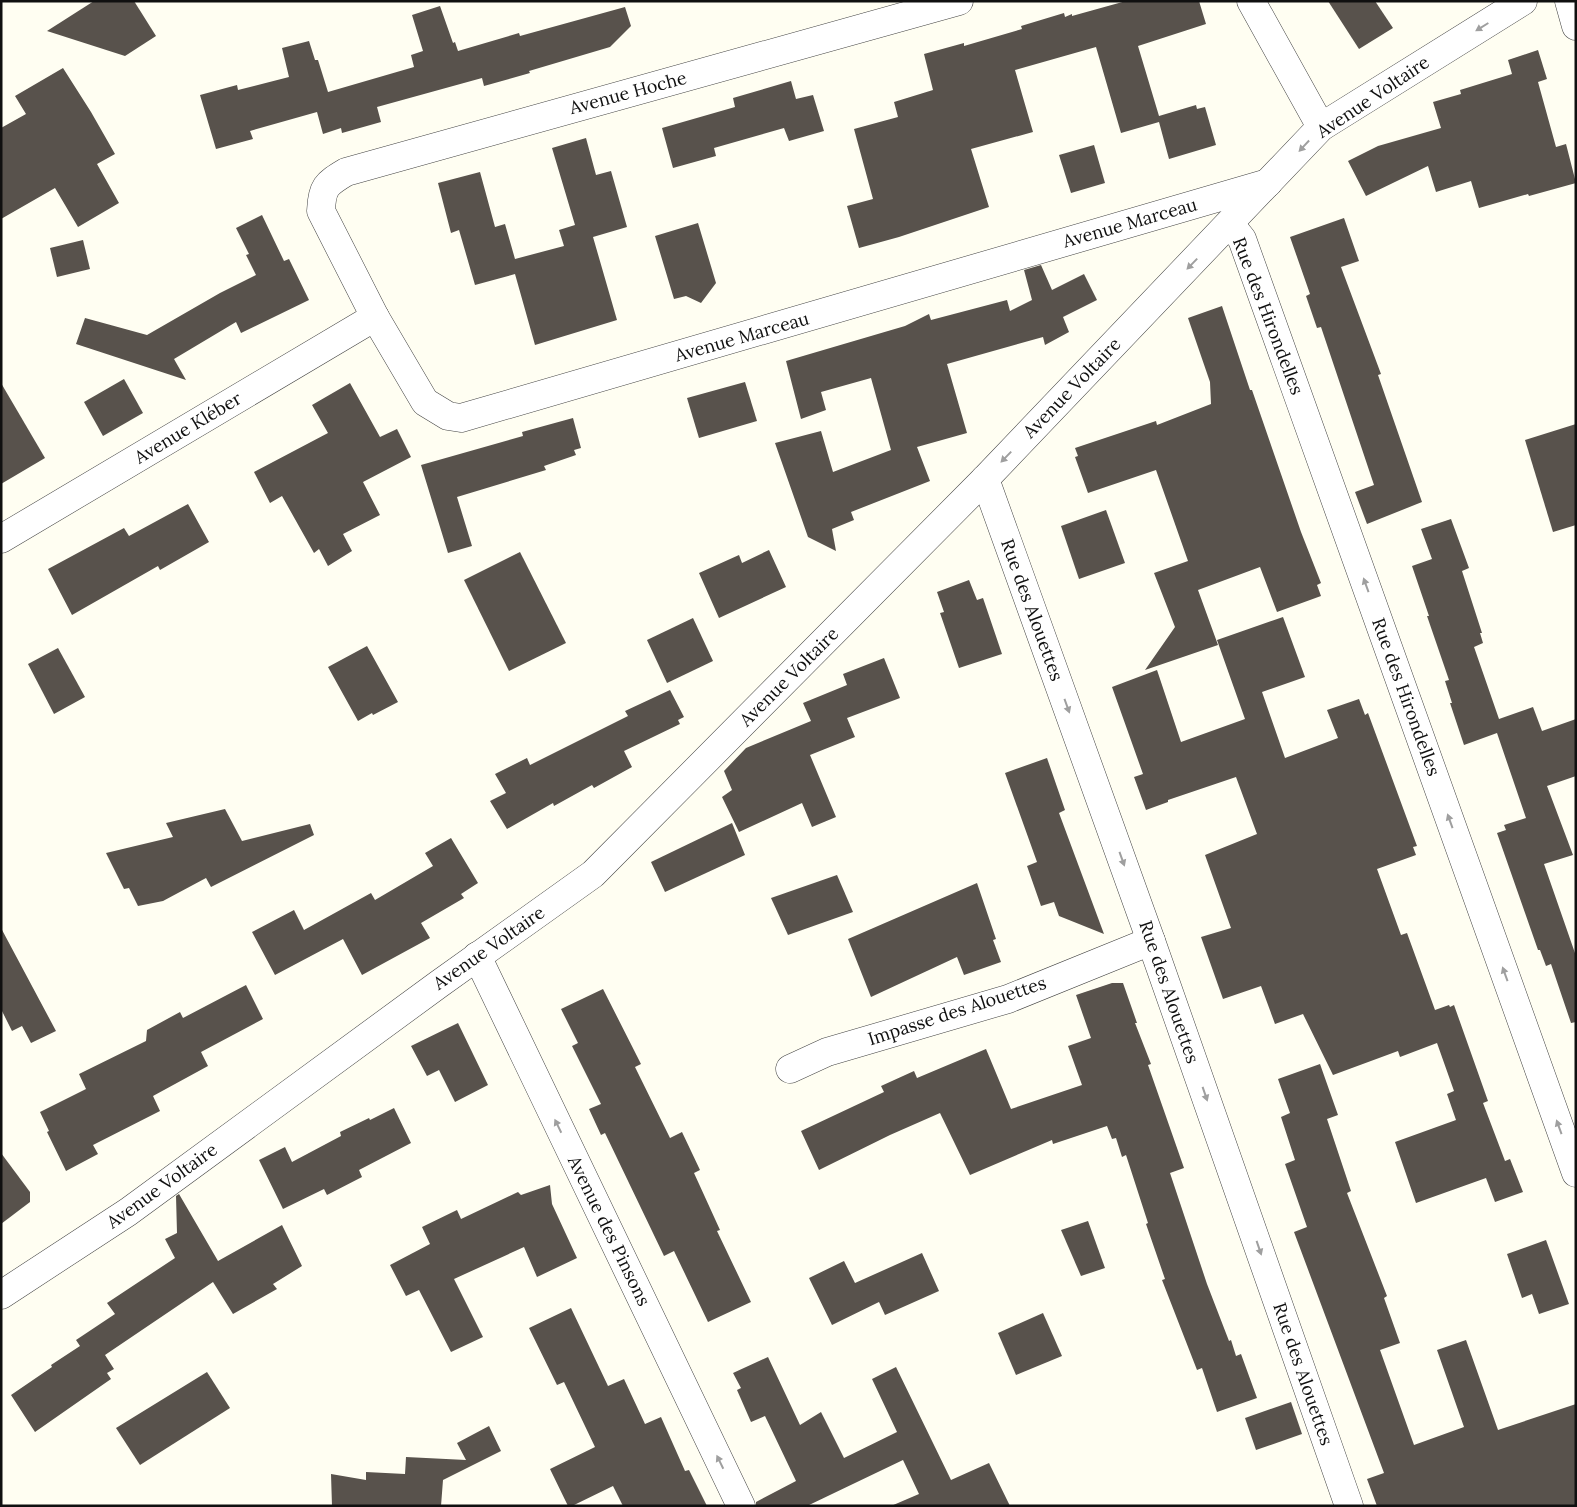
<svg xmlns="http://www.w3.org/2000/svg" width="1577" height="1507" font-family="Lora,serif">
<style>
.building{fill:#58524c}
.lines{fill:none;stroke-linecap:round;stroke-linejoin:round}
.minor-casing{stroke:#434343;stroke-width:29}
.minor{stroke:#fff;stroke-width:28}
.oneway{fill:#9f9f9f}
.labels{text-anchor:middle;stroke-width:5;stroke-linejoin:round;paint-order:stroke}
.street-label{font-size:18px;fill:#101010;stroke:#fff}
</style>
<rect width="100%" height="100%" fill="#fffef2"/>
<g class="building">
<polygon points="94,1 134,1 156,36 125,56 47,31"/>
<polygon points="1126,1 1199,1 1206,24 1138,46 1159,116 1196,105 1197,109 1205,107 1216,145 1169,159 1159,122 1121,133 1096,47 1015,70 1033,132 971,149 989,207 899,237 859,248 847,206 873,199 854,129 898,117 894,102 933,90 924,54 964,43 964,46 1022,29 1021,26 1064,13 1065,17 1072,14 1072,16"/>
<polygon points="1328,1 1375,1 1393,28 1359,49"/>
<polygon points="440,6 453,43 455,42 458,51 519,33 520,36 625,7 631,26 610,47 529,71 530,73 484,86 482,78 377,107 381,122 342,133 341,128 323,134 317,112 250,131 253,139 216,149 200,95 237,85 238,90 289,77 282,48 309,41 315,60 318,60 328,92 414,67 411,55 423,51 412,15"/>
<polygon points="1538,50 1547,79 1538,82 1556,147 1566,144 1576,183 1529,196 1528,194 1479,208 1471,181 1436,192 1428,166 1366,196 1348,161 1378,146 1441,128 1433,102 1461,94 1460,90 1512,74 1508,60"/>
<polygon points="63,68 91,112 115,154 97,164 119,203 78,227 55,188 1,219 1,128 26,114 15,96"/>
<polygon points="791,81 796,99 813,95 824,131 789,141 784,128 714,148 716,156 673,168 662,128 735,107 733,98"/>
<polygon points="586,138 596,175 611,171 627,227 593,237 617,320 535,345 515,274 475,285 459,230 451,233 438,183 480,172 495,227 505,224 515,259 564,246 559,230 575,225 552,148"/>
<polygon points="1094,145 1105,183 1071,193 1059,155"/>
<polygon points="262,215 284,261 289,259 309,300 241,333 236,322 174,359 186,380 76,344 85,318 147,335 220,293 256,275 246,255 249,254 236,228"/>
<polygon points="1344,218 1359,261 1341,267 1381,374 1378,375 1422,502 1367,524 1355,492 1374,485 1321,327 1317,328 1306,296 1310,294 1290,237"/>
<polygon points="698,223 716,283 701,303 686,296 674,299 655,236"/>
<polygon points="83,240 90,269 57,277 50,248"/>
<polygon points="1041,265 1052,290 1084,274 1097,300 1063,317 1069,332 1045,345 1043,337 947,364 967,433 917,447 930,481 851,512 854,520 832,529 836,551 808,537 775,443 821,431 833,472 891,450 871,378 821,392 826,410 801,419 786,361 905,326 929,314 931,320 1007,300 1010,311 1032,300 1024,270"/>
<polygon points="1222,306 1250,390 1252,390 1301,532 1321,583 1317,585 1321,596 1277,612 1260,567 1198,590 1218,645 1145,670 1175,627 1154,573 1188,561 1156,470 1088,493 1075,457 1078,456 1075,448 1156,421 1157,425 1211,404 1210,382 1188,318"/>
<polygon points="124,379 143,413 103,436 84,402"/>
<polygon points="745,382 757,421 699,438 687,398"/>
<polygon points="1,383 45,458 1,484"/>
<polygon points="350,383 380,437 397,429 411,457 363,482 380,515 343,534 352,551 328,566 319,549 314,553 282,496 270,503 254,472 328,433 312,405"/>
<polygon points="573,418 581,448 574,450 576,455 544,466 546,470 457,497 472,546 448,553 421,465 523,436 522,432"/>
<polygon points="1576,424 1576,525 1553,532 1525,440"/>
<polygon points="188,504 209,542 160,570 158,566 72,615 48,569 124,528 129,536"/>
<polygon points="1106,510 1125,563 1079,579 1061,526"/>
<polygon points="1451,519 1469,568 1462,571 1482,633 1480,633 1483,643 1474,647 1499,719 1533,707 1542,731 1576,719 1576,776 1547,786 1573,855 1544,864 1576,956 1576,1022 1571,1023 1551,964 1546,966 1540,950 1538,950 1497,833 1506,830 1504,825 1526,818 1497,733 1464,745 1450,703 1452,703 1445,681 1449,680 1427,616 1429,616 1412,566 1432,559 1421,529"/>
<polygon points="769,550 786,587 719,618 699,573 739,555 742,563"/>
<polygon points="520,552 566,643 509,671 464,580"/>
<polygon points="969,580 977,600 983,598 1002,654 959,668 940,613 944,612 937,592"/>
<polygon points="1283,617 1305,677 1262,692 1285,758 1338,738 1327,710 1359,699 1365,715 1368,713 1417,846 1413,847 1416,855 1377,869 1401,935 1407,933 1435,1010 1449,1005 1450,1007 1454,1005 1488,1101 1483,1103 1505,1161 1510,1159 1523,1192 1495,1202 1486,1178 1416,1203 1395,1142 1456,1120 1447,1094 1454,1091 1437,1043 1400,1057 1398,1051 1333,1075 1303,1014 1275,1024 1261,986 1223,999 1201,937 1231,928 1205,855 1257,834 1236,777 1168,800 1168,802 1146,810 1134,777 1143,774 1112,687 1157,670 1181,742 1245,719 1217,640"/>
<polygon points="693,618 713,661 667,683 647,640"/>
<polygon points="367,646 398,702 373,715 372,713 358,721 328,667"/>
<polygon points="58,648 85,697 54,714 28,664"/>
<polygon points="884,658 900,698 847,718 855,737 810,755 836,817 812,827 802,803 739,832 722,797 732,790 724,771 746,748 811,721 803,703 847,685 843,674"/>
<polygon points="670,690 684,717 678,720 680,724 624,751 632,767 594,788 592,785 554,806 553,803 507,829 490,801 506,793 495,774 527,758 530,765 628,716 625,711"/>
<polygon points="1047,758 1065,810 1059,813 1104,934 1059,916 1054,902 1041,906 1027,866 1037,862 1005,773"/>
<polygon points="225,809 242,841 310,824 314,835 211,887 206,878 163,901 138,906 129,888 124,889 106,853 173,837 166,823"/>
<polygon points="732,823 745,855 665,892 651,862"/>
<polygon points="451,838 478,883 461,894 464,898 421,923 430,938 362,975 343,939 275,975 252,932 294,910 304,930 371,893 375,900 433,866 425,853"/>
<polygon points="837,875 853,912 788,935 771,898"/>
<polygon points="977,883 996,939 993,940 1001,962 964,975 957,957 871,997 848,939"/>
<polygon points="1,928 56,1031 31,1043 22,1026 12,1031 1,1009"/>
<polygon points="1112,983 1123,983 1137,1023 1135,1023 1151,1064 1148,1065 1184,1168 1170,1173 1207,1284 1229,1341 1231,1340 1236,1356 1241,1354 1257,1398 1217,1412 1202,1368 1197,1370 1162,1280 1165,1279 1146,1224 1148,1223 1126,1155 1122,1157 1116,1138 1112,1139 1107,1126 1053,1144 1052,1140 970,1175 940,1113 890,1135 819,1170 801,1131 884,1092 881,1086 914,1071 917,1078 986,1049 1011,1109 1082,1085 1068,1046 1091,1038 1076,995"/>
<polygon points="246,985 263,1019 201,1052 208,1066 153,1096 160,1111 93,1145 98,1154 66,1171 47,1132 49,1131 40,1112 86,1089 79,1074 146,1041 147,1030 180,1012 183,1018"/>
<polygon points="603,989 641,1064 635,1067 670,1138 682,1132 700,1170 694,1173 720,1230 717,1231 751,1302 708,1322 674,1251 664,1256 605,1133 601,1135 589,1109 601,1104 572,1046 578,1043 561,1009"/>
<polygon points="458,1023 488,1085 455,1102 439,1070 427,1076 411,1046"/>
<polygon points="1320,1064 1338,1115 1327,1119 1351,1191 1347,1193 1387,1296 1384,1298 1400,1343 1380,1350 1414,1445 1464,1427 1437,1350 1466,1340 1498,1430 1576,1404 1576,1506 1377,1506 1367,1479 1384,1473 1294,1232 1307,1227 1285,1164 1295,1160 1281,1117 1290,1113 1278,1079"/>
<polygon points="394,1108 411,1143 359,1170 362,1177 327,1195 324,1189 283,1209 259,1160 285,1147 292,1162 341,1136 340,1132 369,1118 370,1120"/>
<polygon points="1,1153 30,1192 30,1202 1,1224"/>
<polygon points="550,1185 552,1204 577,1258 537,1277 524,1247 454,1279 483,1337 451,1352 419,1290 406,1296 390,1265 430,1244 422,1227 457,1210 461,1219 518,1192 521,1195"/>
<polygon points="179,1194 218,1261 282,1225 302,1266 273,1284 277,1289 233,1314 213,1282 105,1355 114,1369 107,1373 111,1379 35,1432 11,1395 52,1367 51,1365 80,1346 76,1340 115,1314 107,1303 175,1258 165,1239 177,1233 176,1196"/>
<polygon points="1088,1221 1105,1268 1081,1276 1061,1230"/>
<polygon points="1546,1240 1569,1304 1539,1314 1532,1294 1522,1298 1507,1254"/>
<polygon points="922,1253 939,1291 885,1315 879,1302 832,1325 809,1278 844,1261 855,1283"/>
<polygon points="571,1308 608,1386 624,1379 645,1424 661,1417 685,1471 689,1470 707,1506 623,1506 613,1486 572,1506 568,1506 550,1469 595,1447 564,1382 557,1385 529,1328"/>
<polygon points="1043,1313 1062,1356 1016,1375 998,1333"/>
<polygon points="768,1357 800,1425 821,1412 844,1458 897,1432 872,1379 896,1367 951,1480 989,1463 1010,1506 891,1506 919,1494 903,1460 807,1506 756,1506 756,1502 796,1481 765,1416 751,1422 737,1390 741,1388 733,1373"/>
<polygon points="207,1372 230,1408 140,1465 116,1428"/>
<polygon points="1291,1402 1302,1434 1256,1450 1245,1418"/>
<polygon points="489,1426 501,1451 443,1480 441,1506 332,1506 331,1474 366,1480 366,1472 405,1474 406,1457 466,1460 457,1443"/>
</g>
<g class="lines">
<defs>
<g id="minor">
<path d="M959,1L346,172C326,184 322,187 321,211L375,317L425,402L448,416L461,418L1268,183"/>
<polyline points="1251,1 1321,127"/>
<polyline points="1569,1 1576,26"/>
<polyline points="1230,224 1242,239 1576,1173"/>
<polyline points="985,479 1151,941 1349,1506"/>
<polyline points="1,539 375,317"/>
<polyline points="477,956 741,1506"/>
<polyline points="790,1069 827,1052 1008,999 1151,941"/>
<polyline points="1,1295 128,1212 439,984 593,874 985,479 1321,127 1523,1"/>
</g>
</defs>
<use href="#minor" class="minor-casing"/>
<use href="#minor" class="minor"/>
</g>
<defs><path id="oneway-solid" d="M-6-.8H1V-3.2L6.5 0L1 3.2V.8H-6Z" transform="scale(1.25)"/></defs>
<g class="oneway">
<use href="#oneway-solid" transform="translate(1482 27) rotate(148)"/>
<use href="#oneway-solid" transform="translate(1304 146) rotate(133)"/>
<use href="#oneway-solid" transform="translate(1192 264) rotate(134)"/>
<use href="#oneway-solid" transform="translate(1006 457) rotate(134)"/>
<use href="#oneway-solid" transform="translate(1366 585) rotate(-110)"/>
<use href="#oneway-solid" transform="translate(1067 706) rotate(70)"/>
<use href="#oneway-solid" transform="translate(1450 821) rotate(-110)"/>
<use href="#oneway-solid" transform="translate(1122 859) rotate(70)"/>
<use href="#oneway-solid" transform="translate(1505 974) rotate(-110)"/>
<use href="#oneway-solid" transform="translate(1205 1094) rotate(71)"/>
<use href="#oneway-solid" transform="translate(558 1126) rotate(-116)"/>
<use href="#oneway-solid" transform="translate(1559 1127) rotate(-110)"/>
<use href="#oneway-solid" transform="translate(1259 1248) rotate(71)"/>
<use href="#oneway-solid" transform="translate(720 1462) rotate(-116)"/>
</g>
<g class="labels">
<g class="street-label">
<text transform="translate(628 93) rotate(-15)" y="6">Avenue Hoche</text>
<text transform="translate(1373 97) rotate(-34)" y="6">Avenue Voltaire</text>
<text transform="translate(1130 223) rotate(-16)" y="6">Avenue Marceau</text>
<text transform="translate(1268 316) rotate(69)" y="6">Rue des Hirondelles</text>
<text transform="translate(742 337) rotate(-16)" y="6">Avenue Marceau</text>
<text transform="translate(1072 388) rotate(-46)" y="6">Avenue Voltaire</text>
<text transform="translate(188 428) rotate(-31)" y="6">Avenue Kléber</text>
<text transform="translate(1032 610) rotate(70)" y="6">Rue des Alouettes</text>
<text transform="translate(789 677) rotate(-45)" y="6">Avenue Voltaire</text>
<text transform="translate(1406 697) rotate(70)" y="6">Rue des Hirondelles</text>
<text transform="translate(489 948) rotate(-35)" y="6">Avenue Voltaire</text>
<text transform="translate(1169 992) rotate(71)" y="6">Rue des Alouettes</text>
<text transform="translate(957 1011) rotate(-18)" y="6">Impasse des Alouettes</text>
<text transform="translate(162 1186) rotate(-36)" y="6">Avenue Voltaire</text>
<text transform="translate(609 1231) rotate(64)" y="6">Avenue des Pinsons</text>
<text transform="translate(1303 1374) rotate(71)" y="6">Rue des Alouettes</text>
</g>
</g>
<rect width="1577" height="1507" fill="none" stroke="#101010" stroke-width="5"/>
</svg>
